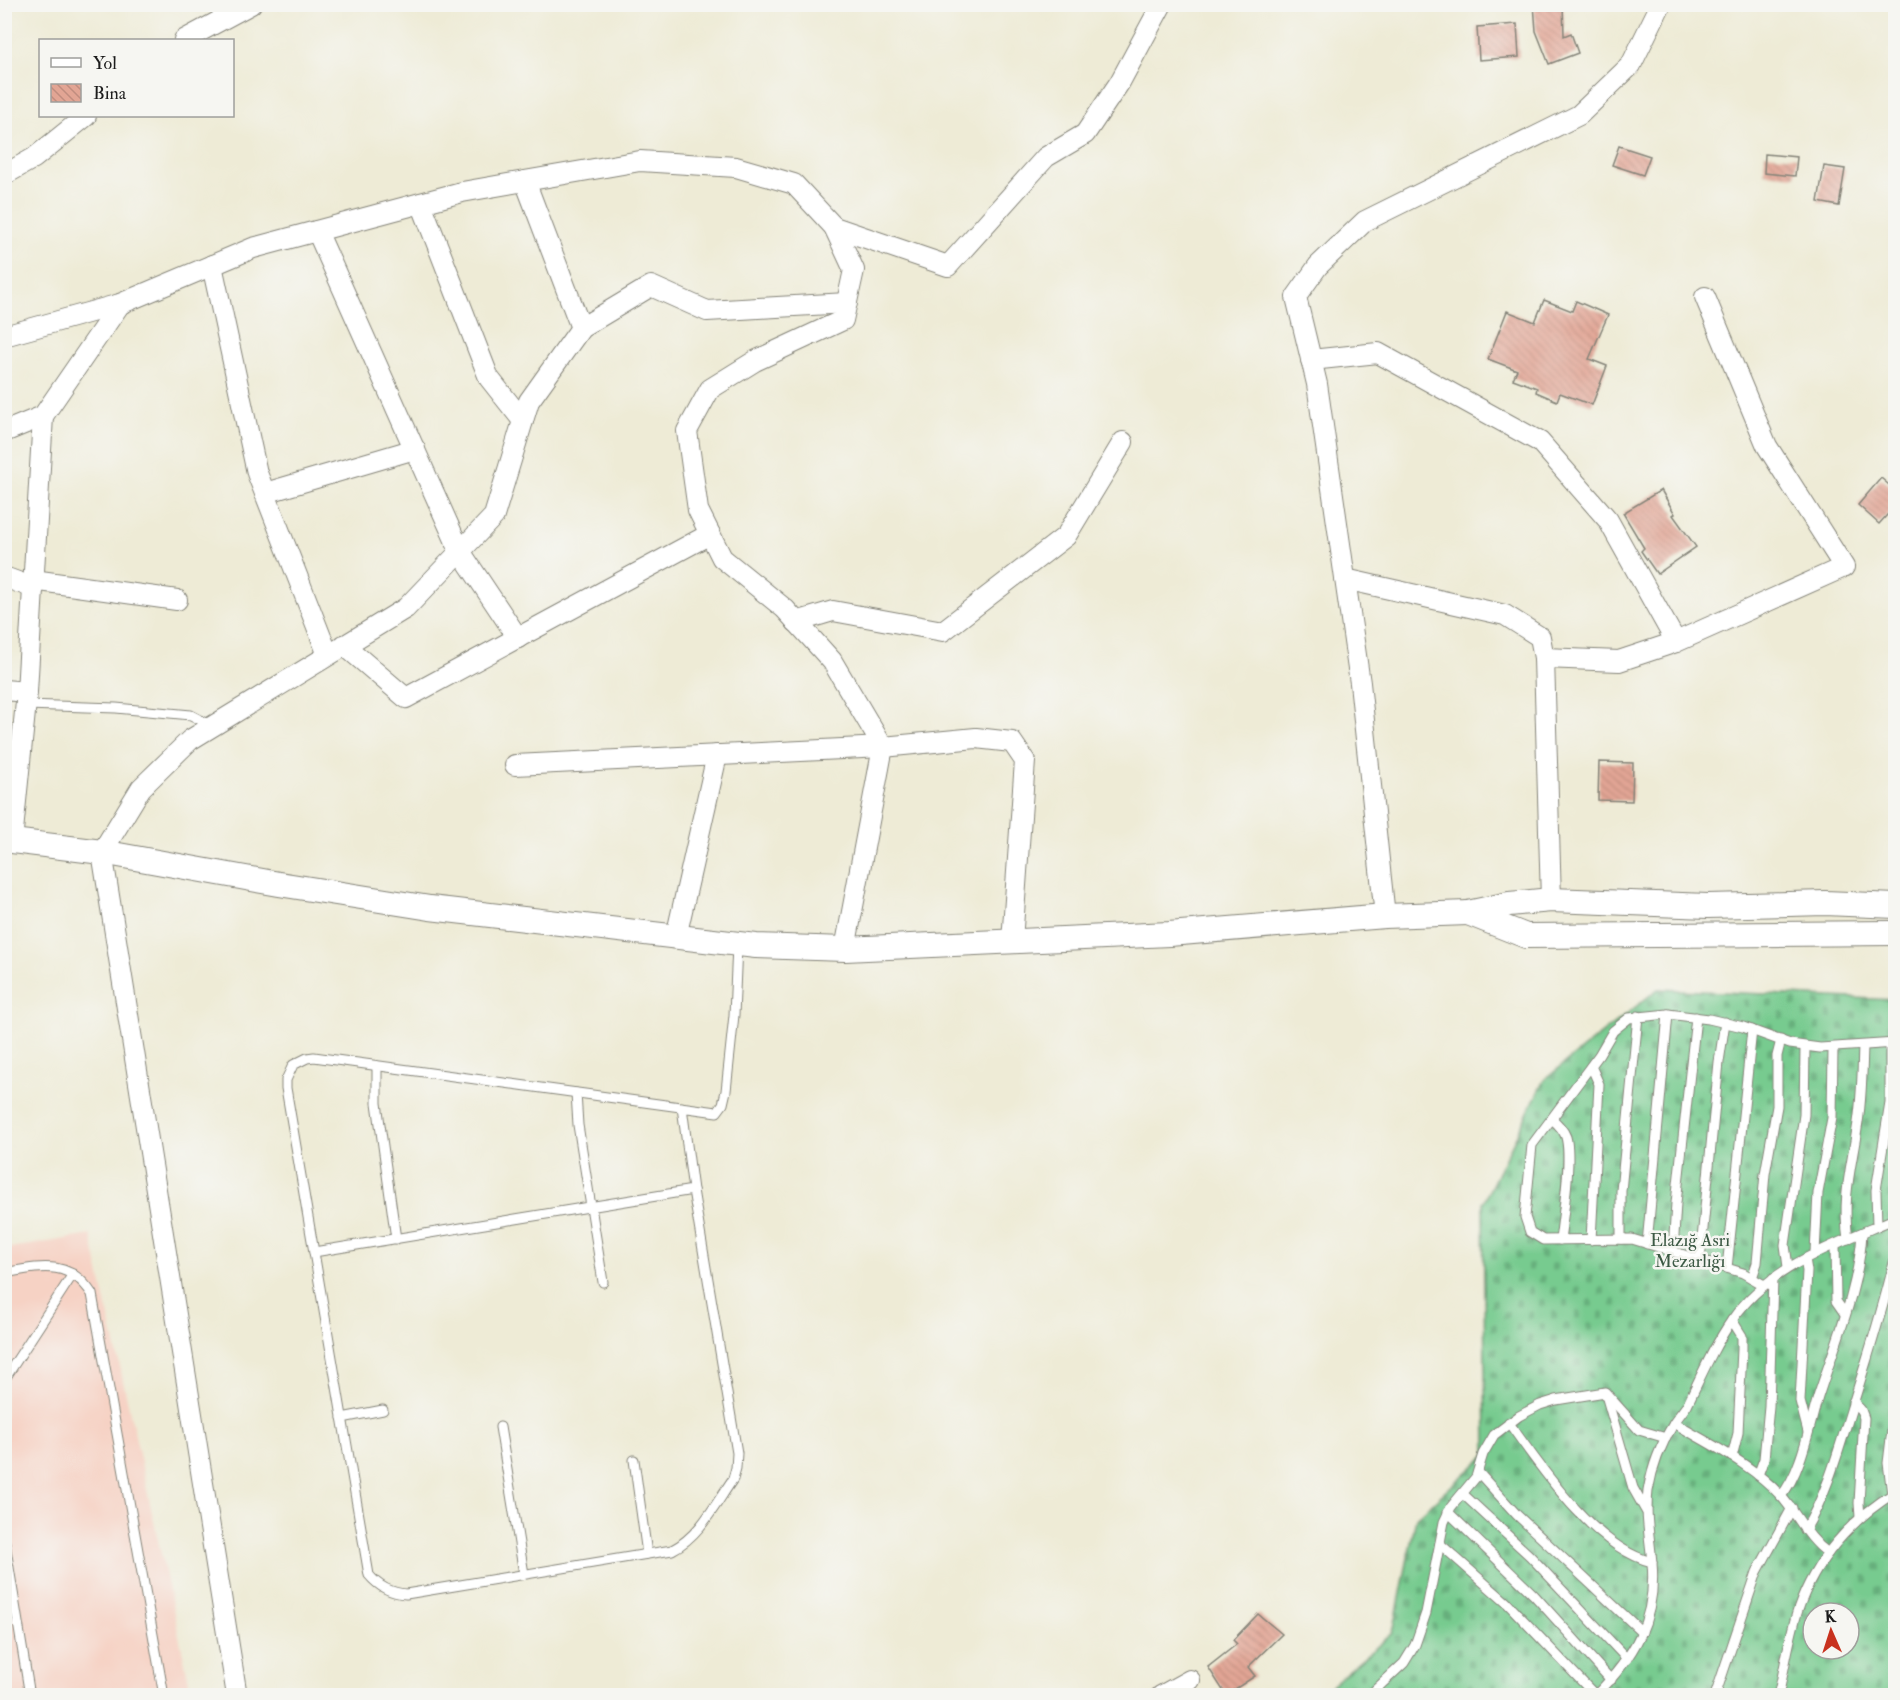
<svg xmlns="http://www.w3.org/2000/svg" width="1900" height="1700" font-family="'IM FELL Double Pica',serif">
<style>
.built{fill:#f6d2c4}
.cemetery{fill:url(#cemetery-stones);stroke:#4a7456;stroke-width:1.5;fill-rule:evenodd}
.building{fill:url(#building-back-hatch)}
.lines{fill:none;stroke-linecap:round;stroke-linejoin:round}
.service-casing{stroke:#858479;stroke-width:11}
.minor-casing{stroke:#858479;stroke-width:22}
.tertiary-casing{stroke:#858479;stroke-width:26}
.service{stroke:#fff;stroke-width:9}
.minor{stroke:#fff;stroke-width:20}
.tertiary{stroke:#fff;stroke-width:24}
.labels{text-anchor:middle;stroke-width:5;stroke-linejoin:round;paint-order:stroke}
.park-label{font-size:18px;fill:#3c5944;stroke:#f6f6f2}
</style>
<defs>
<pattern id="cemetery-stones" width="16" height="16" patternUnits="userSpaceOnUse" patternTransform="scale(1.5)"><rect width="16" height="16" fill="#77cb8f"/><path d="M2 7V4a2 2 0 0 1 4 0v3zM10 15v-3a2 2 0 0 1 4 0v3z" fill="#66ae7b"/></pattern>
<pattern id="building-back-hatch" width="6" height="6" patternUnits="userSpaceOnUse" patternTransform="scale(1.5)"><rect width="6" height="6" fill="#e2a594"/><path d="M-1 5l2 2M0 0l6 6M5-1l2 2" fill="none" stroke="#c18d7f"/></pattern>
</defs>
<rect width="100%" height="100%" fill="#f6f6f2"/>
<filter id="ink" filterUnits="userSpaceOnUse"><feTurbulence type="fractalNoise" baseFrequency=".0167" numOctaves="2"/><feDisplacementMap in="SourceGraphic" scale="12" xChannelSelector="R" yChannelSelector="G"/><feConvolveMatrix kernelMatrix="1 2 1 2 8 2 1 2 1" color-interpolation-filters="sRGB"/></filter>
<filter id="wash" filterUnits="userSpaceOnUse"><feTurbulence type="fractalNoise" baseFrequency=".008" numOctaves="4" result="noise"/><feDisplacementMap in="SourceGraphic" scale="24" xChannelSelector="R" yChannelSelector="G"/><feGaussianBlur stdDeviation="1.35" result="paint"/><feColorMatrix in="noise" values="0 0 0 0 0 0 0 0 0 0 0 0 0 0 0 0 0 1.4 0 .05"/><feComposite in="paint" operator="in"/></filter>
<g filter="url(#wash)">
<rect width="100%" height="100%" fill="#eeebd6"/>
<polygon class="built" points="91,1235 192,1695 5,1696 5,1249"/>
<path class="cemetery" d="M1658,989L1895,1000V1695L1325,1696L1333,1684L1393,1633L1416,1518L1486,1455L1483,1203L1544,1080ZM1813,1613H1849V1649H1813Z"/>
<g id="blocks">
<g class="building">
<polygon points="1534,4 1563,4 1564,36 1571,33 1578,53 1549,64 1536,31"/>
<polygon points="1517,24 1519,57 1479,60 1477,27"/>
<polygon points="1619,146 1650,156 1643,175 1612,165"/>
<polygon points="1765,154 1797,157 1795,176 1764,173"/>
<polygon points="1824,166 1845,169 1839,206 1818,202"/>
<polygon points="1544,300 1572,311 1576,301 1608,315 1589,359 1607,366 1592,405 1560,393 1557,401 1536,392 1537,388 1513,379 1517,370 1488,359 1507,311 1535,322"/>
<polygon points="1881,478 1896,491 1896,505 1879,524 1858,505"/>
<polygon points="1661,490 1675,514 1673,515 1696,547 1657,574 1641,551 1644,548 1623,513"/>
<polygon points="1599,762 1633,763 1632,801 1598,800"/>
<polygon points="1258,1614 1282,1634 1248,1667 1255,1676 1226,1695 1208,1667 1237,1644 1233,1640"/>
</g>
</g>
</g>
<g filter="url(#ink)">
<use href="#blocks" fill-opacity="0" stroke="#858479" stroke-width="1.5"/>
<g class="lines">
<defs>
<g id="service">
<polyline points="26,705 116,708 191,715 212,726"/>
<polyline points="377,1066 377,1103 396,1239"/>
<polyline points="576,1093 578,1125 603,1282"/>
<path d="M682,1107L693,1190L737,1453L736,1468L733,1479C716,1503 700,1536 672,1550L406,1594C390,1593 379,1587 369,1575L286,1088V1080L293,1065L307,1058L314,1057L717,1112L723,1104L726,1091L734,1015L737,945"/>
<path d="M1552,1119C1558,1124 1563,1129 1566,1137C1572,1158 1563,1216 1560,1240"/>
<polyline points="1877,1226 1876,1190 1890,1103 1890,1043"/>
<polyline points="1621,1239 1621,1191 1638,1016"/>
<path d="M1848,1239C1842,1197 1851,1169 1857,1129C1862,1101 1862,1074 1863,1046"/>
<polyline points="1591,1240 1599,1084 1591,1066"/>
<polyline points="1647,1244 1668,1014"/>
<polyline points="1835,1245 1836,1301 1845,1314"/>
<polyline points="314,1252 693,1190"/>
<polyline points="1673,1252 1676,1203 1696,1017"/>
<polyline points="1815,1253 1818,1193 1832,1118 1833,1049"/>
<polyline points="1805,1259 1807,1271 1800,1401 1808,1432"/>
<polyline points="1700,1260 1719,1062 1725,1022"/>
<polyline points="1788,1267 1785,1245 1804,1115 1805,1047"/>
<polyline points="1727,1268 1752,1030"/>
<path d="M4,1273C39,1267 69,1258 92,1294L164,1696"/>
<polyline points="1752,1278 1757,1263 1765,1174 1777,1106 1777,1056 1781,1040"/>
<polyline points="1764,1285 1743,1273 1632,1239 1543,1240 1530,1232 1525,1217 1532,1145 1599,1055 1613,1031 1629,1018 1668,1014 1709,1019 1743,1027 1790,1044 1820,1048 1896,1043"/>
<polyline points="4,1380 73,1274"/>
<polyline points="1606,1395 1633,1488 1646,1511"/>
<polyline points="1853,1402 1861,1410 1864,1418 1859,1503 1860,1517"/>
<polyline points="342,1418 383,1410"/>
<path d="M1509,1423C1542,1469 1595,1548 1652,1562"/>
<path d="M1674,1423C1711,1445 1752,1464 1781,1496C1798,1515 1807,1538 1828,1553"/>
<polyline points="500,1427 524,1574"/>
<polyline points="1732,1457 1738,1433 1742,1349 1742,1336 1732,1320"/>
<polyline points="634,1460 647,1554"/>
<polyline points="1478,1472 1517,1515 1642,1632"/>
<polyline points="1758,1475 1764,1459 1769,1406 1773,1278"/>
<polyline points="1463,1494 1530,1556 1627,1659"/>
<polyline points="1892,1494 1888,1463 1896,1397"/>
<path d="M1781,1496C1801,1473 1809,1427 1818,1397C1835,1344 1859,1289 1862,1233"/>
<polyline points="1448,1512 1534,1595 1611,1680"/>
<path d="M1805,1530C1829,1490 1840,1444 1854,1401C1869,1352 1885,1303 1896,1254"/>
<polyline points="4,1537 30,1696"/>
<polyline points="1440,1544 1507,1603 1595,1695"/>
<polyline points="1374,1691 1404,1663 1415,1645 1426,1613 1444,1522 1451,1507 1476,1477 1483,1454 1494,1435 1519,1416 1540,1405 1556,1400 1605,1392 1639,1430 1666,1438"/>
<path d="M1595,1696C1634,1657 1657,1619 1652,1563C1650,1538 1645,1517 1648,1491C1652,1467 1661,1444 1674,1423C1678,1417 1683,1411 1687,1405C1701,1376 1714,1346 1732,1320C1770,1265 1837,1244 1896,1218"/>
<polyline points="1715,1696 1757,1572 1792,1508"/>
<path d="M1778,1696C1785,1667 1789,1637 1798,1610C1815,1560 1851,1519 1896,1492"/>
</g>
<g id="minor">
<polyline points="184,40 251,4"/>
<polyline points="4,175 34,158 86,116"/>
<polyline points="525,181 581,328"/>
<polyline points="421,203 489,378 523,421"/>
<polyline points="834,227 948,266 1046,157 1085,134 1120,82 1162,4"/>
<polyline points="317,231 460,551 518,638"/>
<polyline points="212,265 257,473 328,655"/>
<polyline points="4,336 120,304 253,248 462,192 640,161 736,167 794,184 834,227 854,270 843,320 755,361 710,389 687,431 698,510 722,558 785,609 832,661 883,747 845,949"/>
<polyline points="1311,360 1378,353 1540,442 1608,520 1676,642"/>
<polyline points="4,432 43,416 120,304"/>
<polyline points="265,493 415,449"/>
<polyline points="4,577 34,588"/>
<polyline points="1345,579 1505,615 1540,637 1544,658 1551,900"/>
<polyline points="33,580 177,600"/>
<polyline points="796,622 833,611 943,631 1066,536 1123,442"/>
<polyline points="344,645 406,698 710,534"/>
<polyline points="1544,658 1619,661 1676,642 1844,567 1767,446 1705,297"/>
<polyline points="4,690 27,692"/>
<polyline points="515,765 883,747 976,738 1012,742 1025,761 1012,941"/>
<polyline points="12,841 27,692 43,416"/>
<polyline points="1385,916 1360,683 1317,384 1296,297 1318,266 1365,221 1579,115 1631,65 1661,4"/>
<polyline points="676,937 717,755"/>
<polyline points="237,1696 102,852 141,788 190,740 406,608 494,516 529,401 581,328 651,286 707,311 847,303"/>
<polyline points="1161,1696 1190,1680"/>
</g>
<g id="tertiary">
<polyline points="4,840 102,852 279,884 430,908 756,946 845,949 1169,934 1385,916 1468,913 1509,904 1551,900 1708,906 1825,903 1896,906"/>
<polyline points="1468,913 1526,936 1896,933"/>
</g>
</defs>
<use href="#service" class="service-casing"/>
<use href="#minor" class="minor-casing"/>
<use href="#tertiary" class="tertiary-casing"/>
<use href="#service" class="service"/>
<use href="#minor" class="minor"/>
<use href="#tertiary" class="tertiary"/>
</g>
</g>
<g class="labels">
<g class="park-label">
<text x="1690" y="1246">Elazığ Asri<tspan x="1690" dy="21">Mezarlığı</tspan></text>
</g>
</g>
<rect width="1900" height="1700" fill="none" stroke="#f6f6f2" stroke-width="24"/>
<rect x="39" y="39" width="195" height="78" fill="#f6f6f2" stroke="#9f9f9c" stroke-width="1.5"/>
<rect x="51" y="58" width="30" height="9" fill="#ffffff" stroke="#9f9f9c" stroke-width="1.5"/>
<text x="93" y="69" font-size="18" fill="#1c1c1c">Yol</text>
<rect x="51" y="84" width="30" height="18" fill="url(#building-back-hatch)" stroke="#9f9f9c" stroke-width="1.5"/>
<text x="93" y="99" font-size="18" fill="#1c1c1c">Bina</text>
<g transform="translate(1831 1631) rotate(357)"><circle r="28" fill="#f6f6f2" stroke="#9f9f9c" stroke-width="1.5"/>
<path d="M0-4.5L10 22L0 15L-10 22Z" fill="#c8321e"/>
<text y="-9" font-size="16" font-weight="bold" text-anchor="middle" fill="#1c1c1c">K</text>
</g>
</svg>
